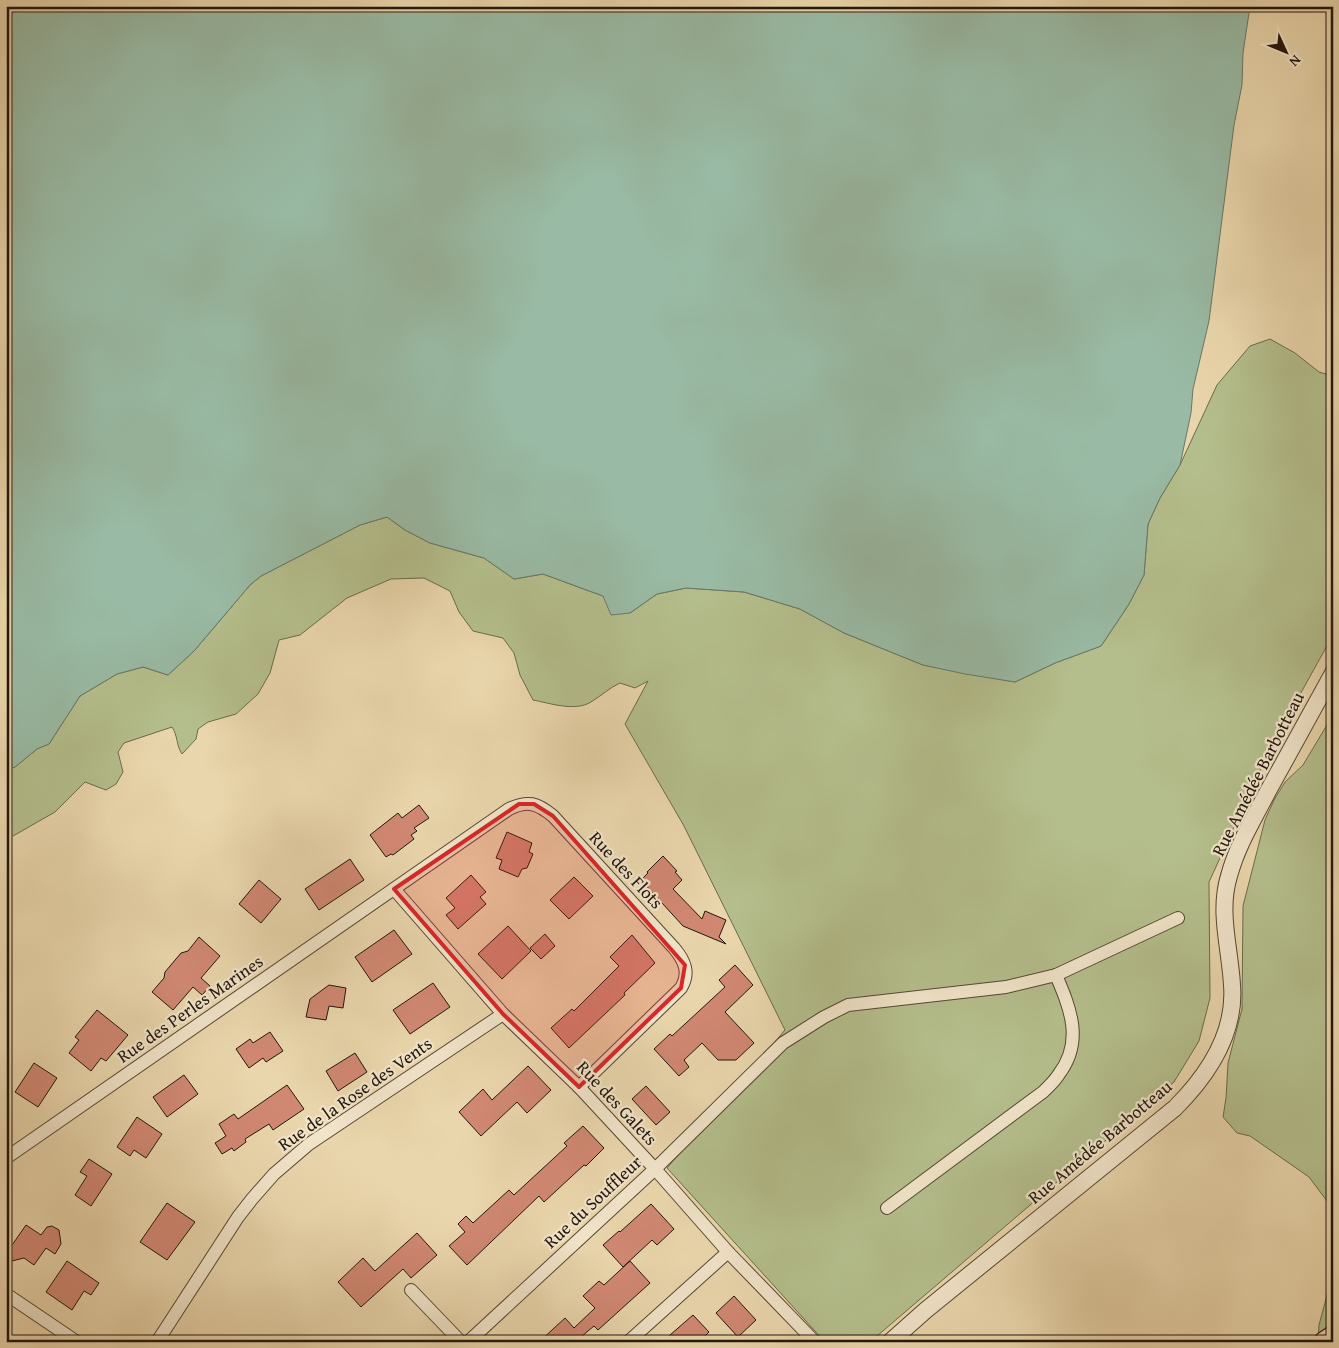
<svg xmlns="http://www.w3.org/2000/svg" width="1339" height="1348" font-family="'Gentium Book Plus',serif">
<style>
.green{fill:#b4be8c;stroke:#6b6a4c}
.water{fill:#99baa4;stroke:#697967}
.building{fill:#d18873;stroke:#22170c}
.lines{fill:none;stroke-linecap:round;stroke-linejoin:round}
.minor-casing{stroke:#544734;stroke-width:14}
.tertiary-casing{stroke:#544734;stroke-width:18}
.primary-casing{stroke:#22170c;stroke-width:22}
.minor{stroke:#f1e4c9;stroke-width:12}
.tertiary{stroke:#f1e4c9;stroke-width:16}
.primary{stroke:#ead6ac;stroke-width:20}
.marked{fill:#d62828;fill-opacity:0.2;stroke:#d62828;stroke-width:4;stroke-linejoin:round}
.labels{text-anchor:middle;stroke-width:4.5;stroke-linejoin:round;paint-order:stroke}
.street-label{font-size:18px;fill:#22170c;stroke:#f1e4c9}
</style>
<rect width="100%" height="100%" fill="#ead6ac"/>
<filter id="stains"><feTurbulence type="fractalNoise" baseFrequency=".004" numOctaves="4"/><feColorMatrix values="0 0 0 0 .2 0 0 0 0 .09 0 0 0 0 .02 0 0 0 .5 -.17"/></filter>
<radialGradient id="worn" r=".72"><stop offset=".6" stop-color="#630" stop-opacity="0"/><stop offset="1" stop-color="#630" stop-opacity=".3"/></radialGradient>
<g class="green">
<path d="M1270,339L1295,353L1319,372L1333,376V635L1273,743L1209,882L1210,998L1199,1041L1174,1082L870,1342H825L667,1168L785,1030L684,826L625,724L648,681L635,688L620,683C609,688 601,696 591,702C575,712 549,703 533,700L520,675L514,653L503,638L473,631L459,612L450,591L424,578L391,579L347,598L300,635L279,640L270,673L258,694L236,714L208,722L198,729L196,739L182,754C176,745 178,736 172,727L124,743L118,752L123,772L116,784L106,790L85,782L55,812L6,840V770L15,767L37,749L49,744L80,696L117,674L143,667L168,675L194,651L250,585L261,576L360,525L387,517L405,530L430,543L484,558L514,579L543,574L603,596L630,613L657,594L686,588L744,592L800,609L844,633L923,665L1015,682L1055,663L1101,646L1129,604L1144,575L1148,524L1160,498L1180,465L1217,385L1250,346Z"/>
<polygon points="1333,715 1333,1209 1309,1177 1250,1136 1237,1133 1223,1117 1226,1098 1228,1063 1242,1009 1243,906 1265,820 1274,800 1285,782 1303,765"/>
<polygon points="1333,1273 1333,1342 1318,1342 1319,1325"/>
</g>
<polygon class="water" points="6,6 1250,6 1243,53 1242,85 1234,125 1209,321 1193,389 1191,413 1180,465 1160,498 1148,524 1144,575 1129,604 1101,646 1055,663 1015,682 965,674 923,665 844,633 800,609 744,592 686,588 657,594 630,613 611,615 603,596 543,574 514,579 484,558 430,543 405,530 387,517 360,525 261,576 250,585 194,651 168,675 143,667 117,674 80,696 49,744 37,749 15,767 6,770"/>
<g class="building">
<polygon points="419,805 429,818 414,828 417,831 411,835 414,839 393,855 391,854 386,857 370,835 398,813 402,818"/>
<polygon points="507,832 532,843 529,852 533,854 527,868 522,869 518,877 499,869 502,860 496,858"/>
<polygon points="663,856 677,871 675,872 682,880 673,889 702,919 705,911 726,920 719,937 726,944 683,926 641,880 648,873 647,872"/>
<polygon points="350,859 364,880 319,910 305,889"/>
<polygon points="471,875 486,892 480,897 486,904 458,929 446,915 455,908 446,898"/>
<polygon points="574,877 593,896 569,919 550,900"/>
<polygon points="259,880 281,899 261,923 239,904"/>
<polygon points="508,926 531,951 502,979 478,954"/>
<polygon points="394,930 412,954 372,982 355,957"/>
<polygon points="545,934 555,946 541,959 530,948"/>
<polygon points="632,935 655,963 624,993 625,995 569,1048 551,1028 572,1009 574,1011 619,966 610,957"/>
<polygon points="199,937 220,956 201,978 210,986 202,995 193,987 173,1010 152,992 164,978 165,972 181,953 188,951"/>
<polygon points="735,965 753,985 725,1012 754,1043 736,1060 718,1060 702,1043 684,1060 689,1067 679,1076 654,1049 670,1034 672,1036 725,987 719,980"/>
<polygon points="433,983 450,1007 410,1034 393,1010"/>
<polygon points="329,985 346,988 343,1008 329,1006 326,1020 306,1017 310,999"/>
<polygon points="97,1010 128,1035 106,1061 101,1058 91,1071 69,1053 79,1040 75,1037"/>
<polygon points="270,1032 283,1051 266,1062 263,1058 249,1068 236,1049 250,1039 253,1043"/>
<polygon points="355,1053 367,1072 338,1091 326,1071"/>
<polygon points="34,1063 57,1078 38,1107 15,1092"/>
<polygon points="528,1066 551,1090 527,1113 517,1102 481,1136 459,1112 483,1089 492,1100"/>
<polygon points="184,1075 198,1094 167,1117 153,1097"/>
<polygon points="287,1085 304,1109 273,1130 269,1124 245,1139 246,1142 234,1151 232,1148 222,1154 215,1143 226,1136 219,1124 234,1114 238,1119"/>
<polygon points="646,1086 670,1112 656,1125 632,1099"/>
<polygon points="137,1117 162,1134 146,1158 134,1150 130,1156 117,1147"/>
<polygon points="583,1126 604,1148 586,1166 584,1165 544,1202 539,1196 467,1265 449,1246 465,1232 458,1224 466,1216 473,1223 509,1190 514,1195 567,1146 564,1143"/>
<polygon points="89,1159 112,1174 91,1206 75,1195 87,1176 80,1172"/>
<polygon points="167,1203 195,1222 167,1260 140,1242"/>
<polygon points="651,1204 674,1229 657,1245 652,1240 623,1267 603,1245 619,1231 620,1232"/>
<polygon points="26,1225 41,1235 47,1227 52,1226 59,1230 61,1244 55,1254 46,1248 34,1265 24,1258 12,1261 10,1248"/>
<polygon points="417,1233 437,1255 411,1278 403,1269 361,1307 338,1282 363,1258 375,1271"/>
<polygon points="67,1261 99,1283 91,1295 84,1291 72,1310 46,1292"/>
<polygon points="630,1261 650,1283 598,1330 594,1326 582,1336 587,1342 539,1342 565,1318 574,1328 595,1308 583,1296 599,1281 604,1285"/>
<polygon points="734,1296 756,1320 738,1337 716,1313"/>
<polygon points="693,1315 709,1332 699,1342 662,1342"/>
</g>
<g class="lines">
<defs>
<g id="minor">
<polyline points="394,889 503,1014 579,1087 655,1169 728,1252 815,1342"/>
<path d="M6,1158L509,809C528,800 537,803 553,816L674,948C685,961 690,973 681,988L579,1087"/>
<path d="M887,1208L1043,1092C1049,1086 1055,1081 1059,1074C1084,1041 1070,1008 1056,975"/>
<polyline points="411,1290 461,1342"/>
<polyline points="6,1294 77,1342"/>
<polyline points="157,1342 238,1217 252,1199 274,1174 309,1144 503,1014"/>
<polyline points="468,1342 655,1169 783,1043 824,1017 848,1005 1006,987 1056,975 1178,918"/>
<polyline points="628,1342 728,1252"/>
</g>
<path id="tertiary" d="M890,1342L926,1310L1175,1108C1208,1075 1236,1034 1232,985C1230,948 1218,912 1229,876C1237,846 1253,820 1267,793C1289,753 1311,713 1333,673"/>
<polyline id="primary" points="1324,1342 1333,1336"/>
</defs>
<use href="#minor" class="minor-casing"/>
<use href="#tertiary" class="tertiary-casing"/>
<use href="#primary" class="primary-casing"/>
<use href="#minor" class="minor"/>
<use href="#tertiary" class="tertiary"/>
<use href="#primary" class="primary"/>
</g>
<path class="marked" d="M519,804H534L553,816L685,965L681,988L579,1087L503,1014L394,889Z"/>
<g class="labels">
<g class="street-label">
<text transform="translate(1258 774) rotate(-63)" y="6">Rue Amédée Barbotteau</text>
<text transform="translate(626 870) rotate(47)" y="6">Rue des Flots</text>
<text transform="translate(190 1009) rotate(-35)" y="6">Rue des Perles Marines</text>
<text transform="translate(355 1094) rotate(-35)" y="6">Rue de la Rose des Vents</text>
<text transform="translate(617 1103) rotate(47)" y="6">Rue des Galets</text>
<text transform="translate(1100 1142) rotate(-40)" y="6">Rue Amédée Barbotteau</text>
<text transform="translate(593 1202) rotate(-43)" y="6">Rue du Souffleur</text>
</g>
</g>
<rect width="1339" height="1348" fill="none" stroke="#ead6ac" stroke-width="25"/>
<rect x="8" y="8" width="1324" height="1333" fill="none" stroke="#22170c" stroke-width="2.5"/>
<rect x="12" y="12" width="1314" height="1323" fill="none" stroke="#22170c"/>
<g transform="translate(1286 52) rotate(134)" stroke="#f1e4c9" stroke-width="4" paint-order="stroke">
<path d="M0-4L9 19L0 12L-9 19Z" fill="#22170c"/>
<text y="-8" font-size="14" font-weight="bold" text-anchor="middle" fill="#22170c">N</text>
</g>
<rect width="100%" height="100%" filter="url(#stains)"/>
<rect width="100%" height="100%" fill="url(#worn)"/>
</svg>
